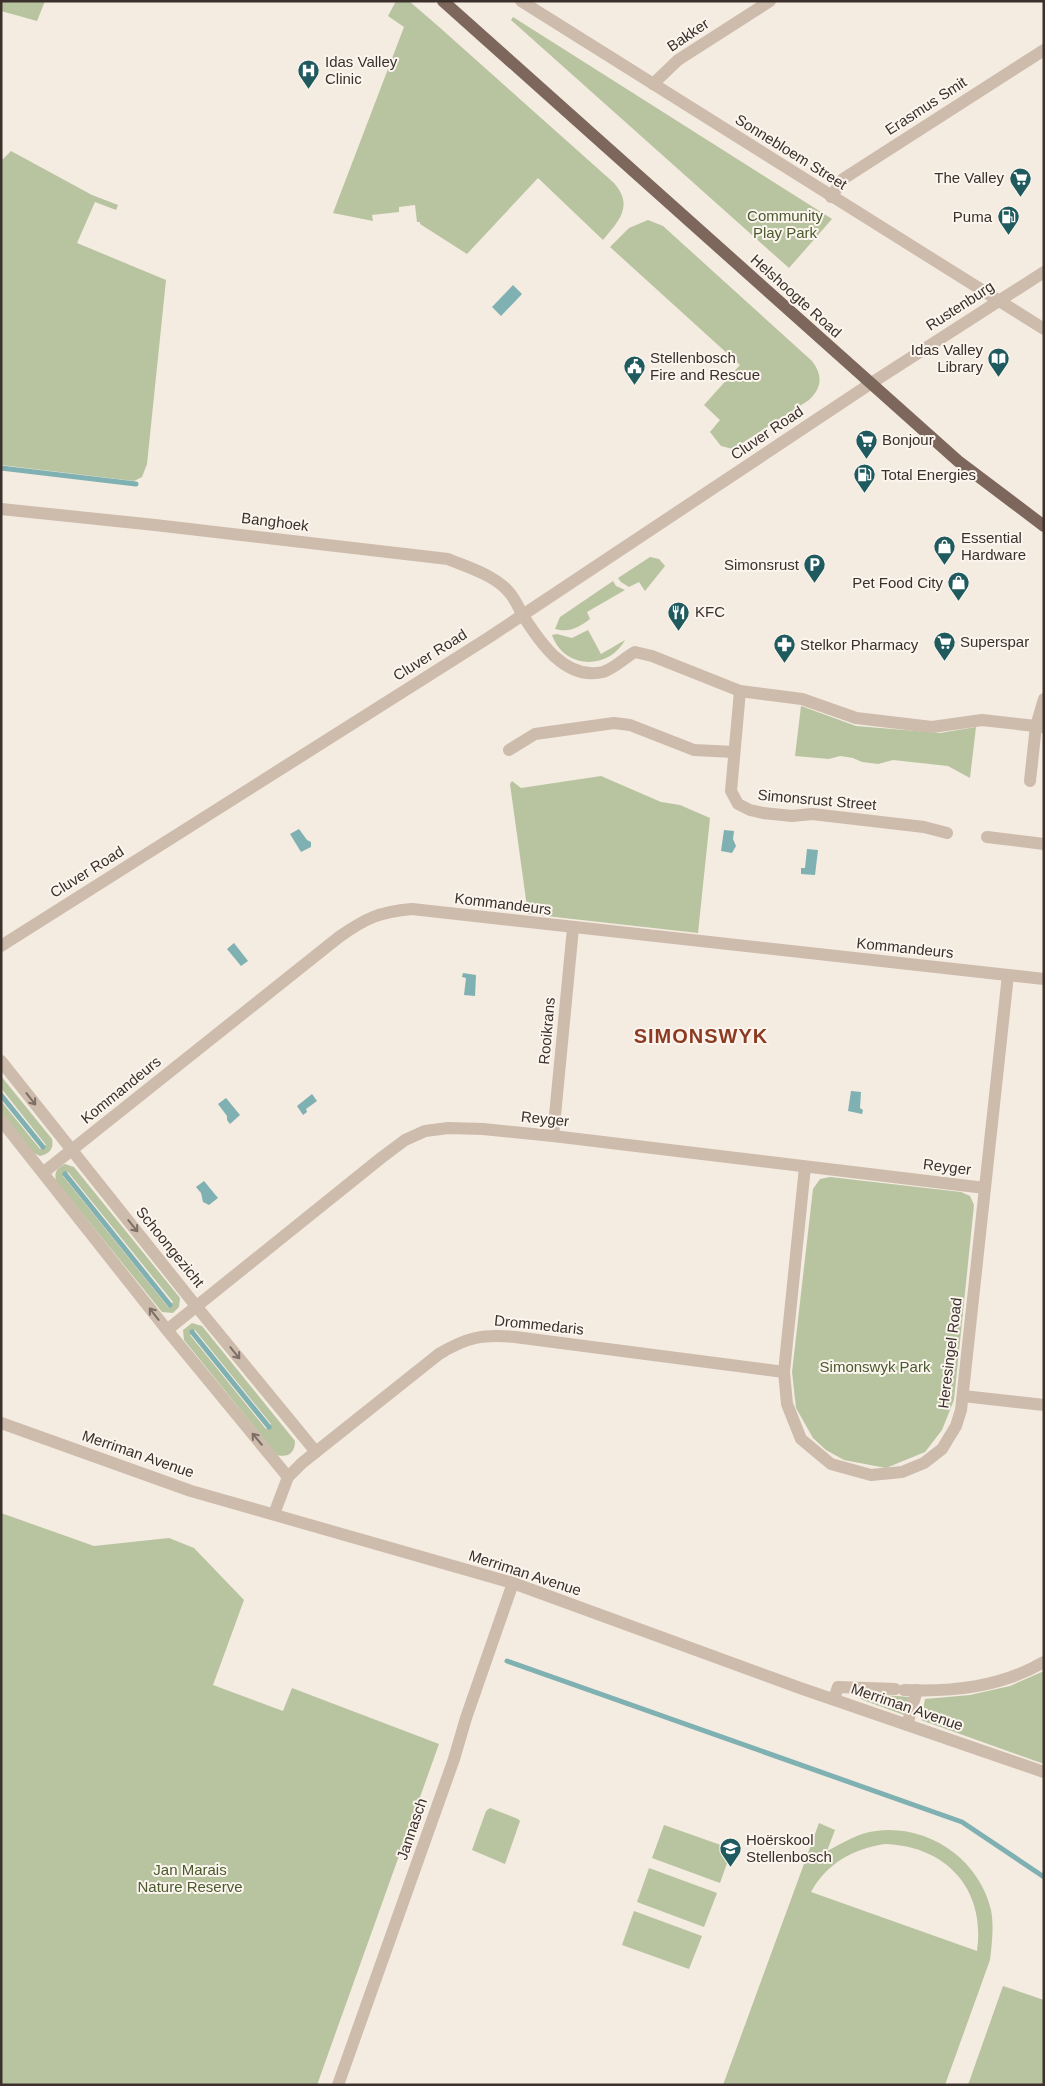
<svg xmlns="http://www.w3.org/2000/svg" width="1045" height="2086" font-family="Helvetica,sans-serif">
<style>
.green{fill:#b8c4a0;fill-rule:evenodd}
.water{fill:#7fb0b2}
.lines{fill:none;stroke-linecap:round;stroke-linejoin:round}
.stream{stroke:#7fb0b2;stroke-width:5}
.minor{stroke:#cdbbac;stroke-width:12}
.major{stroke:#7d675c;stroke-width:12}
.oneway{stroke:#7d6f65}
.labels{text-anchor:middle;stroke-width:4;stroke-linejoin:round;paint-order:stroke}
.street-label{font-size:15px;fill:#3b302b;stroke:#fbf5ee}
.poi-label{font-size:15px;fill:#3b302b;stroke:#fbf5ee;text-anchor:start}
.park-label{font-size:15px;fill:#4a5a2e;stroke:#fbf5ee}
.district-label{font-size:20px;font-weight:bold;letter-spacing:1px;fill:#8c3b22;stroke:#fbf5ee}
</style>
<rect width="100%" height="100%" fill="#f4ebe1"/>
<g class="green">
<polygon points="1,1 45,1 37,21 1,11"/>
<path d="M396,1H409L438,26L614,183C634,206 619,221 603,240L538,178L467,254L420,224V222H417L415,205L399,207V212L372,215L373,221L333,213L404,27L388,16Z"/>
<polygon points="513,17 832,219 789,268 511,20"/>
<polygon points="11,151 92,195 118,205 116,210 95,202 77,243 166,280 147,464 142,477 134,481 1,465 1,161"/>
<path d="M648,220L663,226L812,361C823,375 822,388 809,400L733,449L721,446L710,432L720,420L704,405L740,365L610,247L629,228Z"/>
<polygon points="650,557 659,559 665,566 645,591 639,582 629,587 621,582 618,578"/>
<path d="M613,581L616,586L625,590L587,612L590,619C579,627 570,633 555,629L560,617Z"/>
<path d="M588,630L601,654L625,640C608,671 564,669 552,635L557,634L572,638Z"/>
<polygon points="801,706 856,726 940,733 976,727 970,778 948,766 893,760 878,764 862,762 853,758 840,756 829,759 795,756"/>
<polygon points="601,776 661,802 680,805 710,818 698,933 528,914 510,784 512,781 521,788"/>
<path d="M1,1076L52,1139C54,1148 50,1154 40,1156L34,1153L1,1112V1101L40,1149L46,1145L1,1088Z"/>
<path d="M65,1164L74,1167L180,1298L179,1307L173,1313L162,1312L56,1181C54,1172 57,1168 65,1164ZM68,1172L173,1302L168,1307L63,1176Z"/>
<polygon points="830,1177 961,1192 970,1196 974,1205 954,1400 942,1430 925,1452 886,1468 844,1460 826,1450 813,1438 796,1408 792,1372 813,1189 820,1179"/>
<path d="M192,1323L202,1326L295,1441C295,1453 288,1458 277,1455L184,1340L183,1330ZM195,1330L271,1424L266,1429L190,1335Z"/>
<polygon points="1,1513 94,1546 169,1538 194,1548 244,1600 213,1685 283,1711 292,1688 439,1744 317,2085 1,2085"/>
<polygon points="1044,1671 1044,1764 921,1720 925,1699 970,1695 1010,1686"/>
<polygon points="858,1693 909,1697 904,1715 863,1700 858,1697"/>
<polygon points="490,1808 518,1819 520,1821 505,1864 472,1850 486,1811"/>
<path d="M819,1823L835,1830L827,1851C843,1843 858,1833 876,1831C928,1824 979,1859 991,1910C994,1926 992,1943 990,1960L945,2085H723ZM885,1844C946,1846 986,1889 977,1951L811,1892C827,1863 853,1849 885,1844Z"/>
<polygon points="664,1825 732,1849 720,1883 652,1858"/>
<polygon points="649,1868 717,1893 704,1927 637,1902"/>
<polygon points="634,1911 702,1936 689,1969 622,1945"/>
<polygon points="1003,1986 1044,2000 1044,2085 968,2085"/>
</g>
<g class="water">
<polygon points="513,285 522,294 501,316 492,307"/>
<polygon points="299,829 307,840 311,842 311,847 301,852 290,834"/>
<polygon points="724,830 734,831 733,839 736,846 732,853 721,851"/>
<polygon points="807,849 818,850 815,875 801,874 801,868 805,868"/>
<polygon points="234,943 248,961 241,966 227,949"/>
<polygon points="463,973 476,975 475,996 464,995 466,978 462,977"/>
<polygon points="851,1091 861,1092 860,1108 863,1110 862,1114 848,1111"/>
<polygon points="312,1094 317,1101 306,1109 307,1112 303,1115 297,1106"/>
<polygon points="226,1098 240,1115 230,1124 227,1120 227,1116 218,1104"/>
<polygon points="204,1181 218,1198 209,1205 203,1202 201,1193 196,1187"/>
</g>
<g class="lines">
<g class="stream">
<polyline points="1,468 136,484"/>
<polyline points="1,1095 43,1147"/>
<polyline points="65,1174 170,1305"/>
<polyline points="192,1332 269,1427"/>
<polyline points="507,1661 962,1822 1044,1877"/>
</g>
<g class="minor">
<polyline points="521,1 1044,329"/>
<polyline points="653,84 678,60 770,1"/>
<polyline points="831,197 843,179 1044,50"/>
<path d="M1,509L155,525L448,559C467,567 494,575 508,591C514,597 518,606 522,614C539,641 565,681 603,672C615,668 624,658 635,652L652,656L740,691L802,699L856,718L932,727L982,720L1044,727"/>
<polyline points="740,691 731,791 738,804 750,810 763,813 792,816 812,814 924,827 947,833"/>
<polyline points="509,750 535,734 614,723 630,725 694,750 734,752"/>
<polyline points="1030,781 1036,726 1044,699"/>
<polyline points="987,837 1044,844"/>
<polyline points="1,946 488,638 870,384 1044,272"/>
<polyline points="1,1061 196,1306 316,1452"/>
<polyline points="1,1120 167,1330 288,1477"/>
<polyline points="553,1136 573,928"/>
<polyline points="805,1167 784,1372 787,1404 801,1439 831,1464 871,1475 902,1472 924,1463 942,1449 956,1426 961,1410 1008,975"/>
<path d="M44,1172L339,937C366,918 379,912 412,909L1044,979"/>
<polyline points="167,1330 381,1158 405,1140 425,1131 448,1128 483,1129 553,1136 985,1188"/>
<polyline points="963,1396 1044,1405"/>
<polyline points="1,1423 191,1491 513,1583 800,1688 1044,1772"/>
<path d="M274,1514L288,1477L302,1463L439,1354C467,1337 483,1334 515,1337L784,1372"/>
<path d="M904,1690C953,1692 1001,1687 1044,1662"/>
<polyline points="834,1699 838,1687 895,1689"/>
<polyline points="907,1725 917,1690"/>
<polyline points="338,2085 454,1759 466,1718 513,1583"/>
</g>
<polyline class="major" points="443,1 958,461 1044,526"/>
</g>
<defs><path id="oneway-shaft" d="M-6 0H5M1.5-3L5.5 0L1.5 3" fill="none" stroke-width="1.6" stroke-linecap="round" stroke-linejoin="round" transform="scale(1.25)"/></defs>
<g class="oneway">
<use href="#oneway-shaft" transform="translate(31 1099) rotate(52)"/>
<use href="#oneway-shaft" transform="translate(133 1226) rotate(51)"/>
<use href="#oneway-shaft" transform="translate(154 1314) rotate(-128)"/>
<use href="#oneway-shaft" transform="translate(235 1353) rotate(51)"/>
<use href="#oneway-shaft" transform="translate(257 1439) rotate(-130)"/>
</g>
<defs>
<symbol id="hospital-pin" viewBox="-11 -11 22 30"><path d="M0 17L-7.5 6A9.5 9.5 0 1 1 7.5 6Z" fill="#1f5a5e" stroke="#fbf5ee"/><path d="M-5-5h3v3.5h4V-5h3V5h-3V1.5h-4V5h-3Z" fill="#fff"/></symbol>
<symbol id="supermarket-pin" viewBox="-11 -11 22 30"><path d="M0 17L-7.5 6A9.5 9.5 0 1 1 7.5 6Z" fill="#1f5a5e" stroke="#fbf5ee"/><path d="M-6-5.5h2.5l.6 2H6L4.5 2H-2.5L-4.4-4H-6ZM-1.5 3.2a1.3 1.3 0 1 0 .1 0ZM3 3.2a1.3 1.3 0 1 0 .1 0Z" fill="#fff"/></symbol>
<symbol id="fuel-pin" viewBox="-11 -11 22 30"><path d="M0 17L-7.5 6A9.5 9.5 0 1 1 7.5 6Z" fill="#1f5a5e" stroke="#fbf5ee"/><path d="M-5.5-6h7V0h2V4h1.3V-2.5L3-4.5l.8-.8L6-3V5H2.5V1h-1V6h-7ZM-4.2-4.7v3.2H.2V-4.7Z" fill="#fff"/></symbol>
<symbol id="library-pin" viewBox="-11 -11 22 30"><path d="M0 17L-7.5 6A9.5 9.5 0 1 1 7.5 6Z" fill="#1f5a5e" stroke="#fbf5ee"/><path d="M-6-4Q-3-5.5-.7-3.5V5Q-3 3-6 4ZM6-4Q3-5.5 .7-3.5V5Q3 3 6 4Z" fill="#fff"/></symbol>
<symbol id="civic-pin" viewBox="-11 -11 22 30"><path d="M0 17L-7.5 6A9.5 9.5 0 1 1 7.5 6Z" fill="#1f5a5e" stroke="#fbf5ee"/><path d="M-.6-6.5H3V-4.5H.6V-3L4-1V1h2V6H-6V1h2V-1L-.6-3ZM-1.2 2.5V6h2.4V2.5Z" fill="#fff"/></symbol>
<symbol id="shop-pin" viewBox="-11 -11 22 30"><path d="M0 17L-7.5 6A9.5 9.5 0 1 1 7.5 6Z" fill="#1f5a5e" stroke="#fbf5ee"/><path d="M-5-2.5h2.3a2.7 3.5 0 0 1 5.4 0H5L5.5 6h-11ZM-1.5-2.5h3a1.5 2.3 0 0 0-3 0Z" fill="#fff"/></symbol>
<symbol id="parking-pin" viewBox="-11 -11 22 30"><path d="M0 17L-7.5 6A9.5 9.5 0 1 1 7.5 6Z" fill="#1f5a5e" stroke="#fbf5ee"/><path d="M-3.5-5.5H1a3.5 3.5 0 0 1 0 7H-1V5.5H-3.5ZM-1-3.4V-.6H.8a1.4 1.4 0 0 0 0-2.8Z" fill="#fff"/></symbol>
<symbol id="restaurant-pin" viewBox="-11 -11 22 30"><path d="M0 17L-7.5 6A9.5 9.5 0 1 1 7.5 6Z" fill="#1f5a5e" stroke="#fbf5ee"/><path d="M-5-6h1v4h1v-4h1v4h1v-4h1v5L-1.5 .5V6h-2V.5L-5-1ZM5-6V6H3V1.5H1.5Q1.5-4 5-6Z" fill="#fff"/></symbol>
<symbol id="pharmacy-pin" viewBox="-11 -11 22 30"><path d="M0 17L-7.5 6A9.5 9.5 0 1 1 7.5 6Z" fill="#1f5a5e" stroke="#fbf5ee"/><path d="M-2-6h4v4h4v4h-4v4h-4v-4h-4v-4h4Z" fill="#fff"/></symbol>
<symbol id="school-pin" viewBox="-11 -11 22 30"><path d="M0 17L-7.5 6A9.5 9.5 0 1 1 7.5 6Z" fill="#1f5a5e" stroke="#fbf5ee"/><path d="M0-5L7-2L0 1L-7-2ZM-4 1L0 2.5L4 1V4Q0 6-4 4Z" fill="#fff"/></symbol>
</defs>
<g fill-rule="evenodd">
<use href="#hospital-pin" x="296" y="58" width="25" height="34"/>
<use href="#supermarket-pin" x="1008" y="166" width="25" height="34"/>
<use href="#fuel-pin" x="996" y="204" width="25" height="34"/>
<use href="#library-pin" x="986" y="346" width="25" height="34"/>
<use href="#civic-pin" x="622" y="354" width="25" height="34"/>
<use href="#supermarket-pin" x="854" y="428" width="25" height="34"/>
<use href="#fuel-pin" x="852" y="462" width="25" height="34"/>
<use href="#shop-pin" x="932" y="534" width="25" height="34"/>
<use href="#parking-pin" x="802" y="552" width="25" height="34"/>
<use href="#shop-pin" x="946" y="570" width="25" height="34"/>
<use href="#restaurant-pin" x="666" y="600" width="25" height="34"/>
<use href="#supermarket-pin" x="932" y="630" width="25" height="34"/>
<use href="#pharmacy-pin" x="772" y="632" width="25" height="34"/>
<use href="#school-pin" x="718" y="1836" width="25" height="34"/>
</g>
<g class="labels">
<g class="street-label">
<text transform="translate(688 35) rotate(-34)" y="5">Bakker</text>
<text transform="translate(926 106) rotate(-33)" y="5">Erasmus Smit</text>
<text transform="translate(791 152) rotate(32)" y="5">Sonnebloem Street</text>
<text transform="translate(796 296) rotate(42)" y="5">Helshoogte Road</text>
<text transform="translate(960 306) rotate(-33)" y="5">Rustenburg</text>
<text transform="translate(767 433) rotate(-34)" y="5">Cluver Road</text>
<text transform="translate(275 522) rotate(7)" y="5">Banghoek</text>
<text transform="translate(430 655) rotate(-32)" y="5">Cluver Road</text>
<text transform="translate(817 800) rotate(5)" y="5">Simonsrust Street</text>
<text transform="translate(87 872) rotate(-32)" y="5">Cluver Road</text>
<text transform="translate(503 904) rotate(7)" y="5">Kommandeurs</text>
<text transform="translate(905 948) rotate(6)" y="5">Kommandeurs</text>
<text transform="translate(547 1031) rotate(-85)" y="5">Rooikrans</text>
<text transform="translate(121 1090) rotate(-39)" y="5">Kommandeurs</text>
<text transform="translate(545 1119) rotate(6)" y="5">Reyger</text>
<text transform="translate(947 1167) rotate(7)" y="5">Reyger</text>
<text transform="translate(170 1247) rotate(51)" y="5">Schoongezicht</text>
<text transform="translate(539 1325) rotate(6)" y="5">Drommedaris</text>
<text transform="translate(950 1353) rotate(-83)" y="5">Heresingel Road</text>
<text transform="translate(138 1454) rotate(19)" y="5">Merriman Avenue</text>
<text transform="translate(525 1573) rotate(18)" y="5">Merriman Avenue</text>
<text transform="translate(907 1707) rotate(19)" y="5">Merriman Avenue</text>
<text transform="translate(412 1829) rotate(-71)" y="5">Jannasch</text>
</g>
<g class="poi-label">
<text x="325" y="67">Idas Valley<tspan x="325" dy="17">Clinic</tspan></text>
<text x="1004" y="183" text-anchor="end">The Valley</text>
<text x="992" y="222" text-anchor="end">Puma</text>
<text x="983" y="355" text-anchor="end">Idas Valley<tspan x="983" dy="17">Library</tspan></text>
<text x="650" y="363">Stellenbosch<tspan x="650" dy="17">Fire and Rescue</tspan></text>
<text x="882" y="445">Bonjour</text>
<text x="881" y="480">Total Energies</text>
<text x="961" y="543">Essential<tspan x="961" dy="17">Hardware</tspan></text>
<text x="799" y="570" text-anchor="end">Simonsrust</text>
<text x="943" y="588" text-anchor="end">Pet Food City</text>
<text x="695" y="617">KFC</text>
<text x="960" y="647">Superspar</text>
<text x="800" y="650">Stelkor Pharmacy</text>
<text x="746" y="1845">Hoërskool<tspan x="746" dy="17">Stellenbosch</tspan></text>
</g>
<g class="park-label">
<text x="785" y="221">Community<tspan x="785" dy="17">Play Park</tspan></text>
<text x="875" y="1372">Simonswyk Park</text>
<text x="190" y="1875">Jan Marais<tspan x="190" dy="17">Nature Reserve</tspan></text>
</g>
<g class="district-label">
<text x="701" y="1043">SIMONSWYK</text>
</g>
</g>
<rect width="1045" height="2086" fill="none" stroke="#3b302b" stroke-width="5"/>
</svg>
